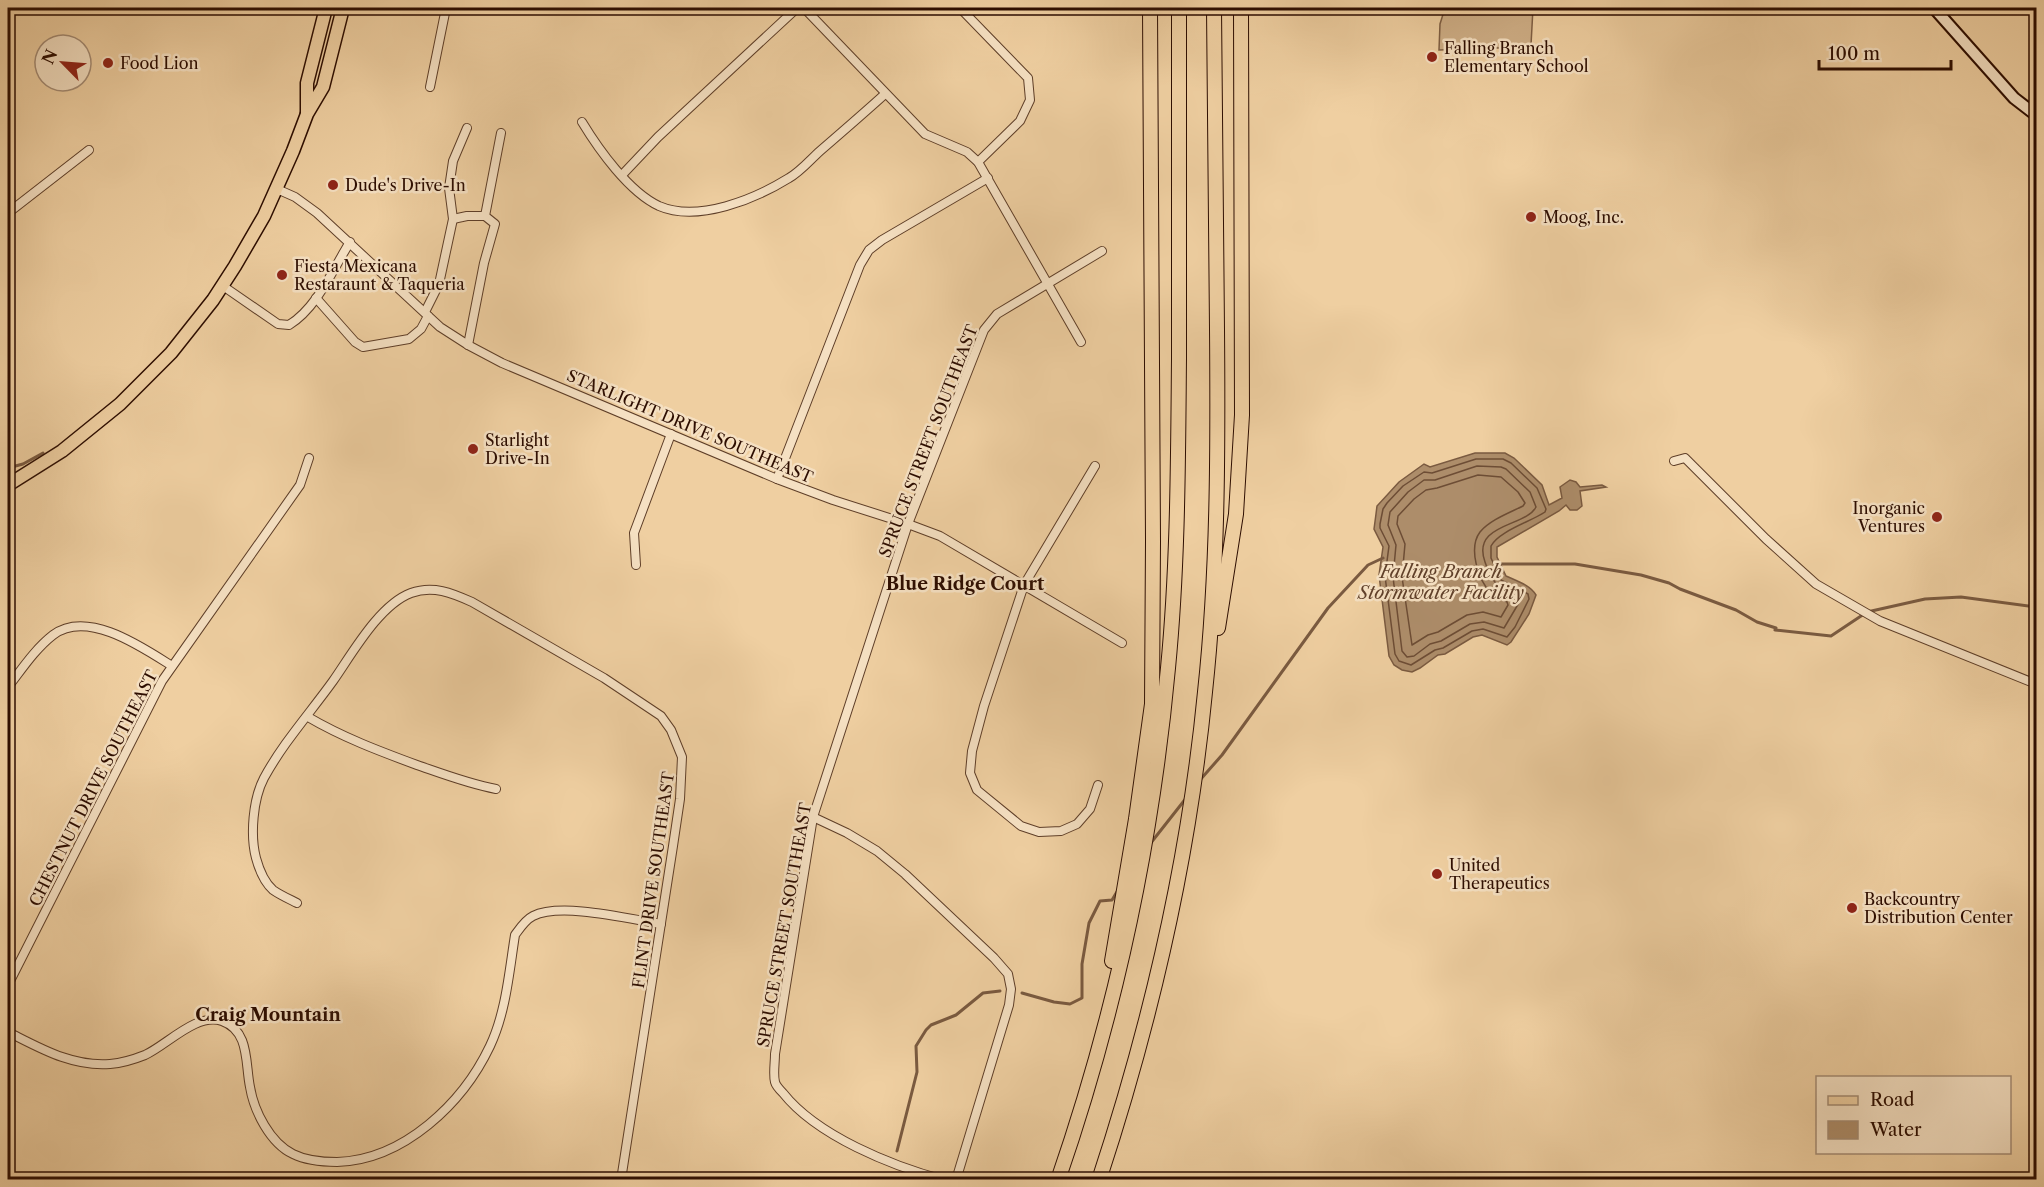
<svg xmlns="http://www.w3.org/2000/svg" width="2044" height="1187" font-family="'Libre Caslon Text',serif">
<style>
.green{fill:#ceae86;stroke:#7e5e43;stroke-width:1.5}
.water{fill:#ad8d6a;stroke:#7a5a40;stroke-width:1.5}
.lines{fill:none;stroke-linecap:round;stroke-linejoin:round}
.shore{stroke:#6d4d35;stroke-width:1.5}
.stream{stroke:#7a5a40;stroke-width:3}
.street-casing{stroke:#5e3e28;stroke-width:10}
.secondary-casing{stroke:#2d0d00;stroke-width:14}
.primary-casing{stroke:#2d0d00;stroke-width:15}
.highway-casing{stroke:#2d0d00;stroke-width:16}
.street{stroke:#f5e0c2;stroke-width:8}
.secondary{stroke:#f5e0c2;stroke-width:10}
.primary{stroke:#efcfa1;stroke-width:12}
.highway{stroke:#efcfa1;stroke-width:14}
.poi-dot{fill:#8f2418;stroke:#f5e0c2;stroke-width:2}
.labels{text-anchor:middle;stroke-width:5;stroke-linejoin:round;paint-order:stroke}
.poi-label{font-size:16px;fill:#2d0d00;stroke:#f5e0c2;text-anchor:start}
.street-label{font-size:16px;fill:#2d0d00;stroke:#f5e0c2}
.water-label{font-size:18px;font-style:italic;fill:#60402a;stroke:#f5e0c2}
.neighbourhood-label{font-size:18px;font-weight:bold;fill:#2d0d00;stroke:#f5e0c2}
</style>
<rect width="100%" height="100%" fill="#efcfa1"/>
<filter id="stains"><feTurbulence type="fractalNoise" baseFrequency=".00333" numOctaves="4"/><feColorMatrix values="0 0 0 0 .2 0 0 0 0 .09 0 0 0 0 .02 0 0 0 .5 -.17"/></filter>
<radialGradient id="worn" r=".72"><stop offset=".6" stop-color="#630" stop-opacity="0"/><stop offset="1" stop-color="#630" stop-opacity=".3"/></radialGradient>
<polygon class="green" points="1445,8 1533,8 1531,45 1529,47 1439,50 1440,24"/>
<path class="water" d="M1475,453H1505L1514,458L1542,485L1549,505L1562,498L1560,487L1570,480L1576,482L1580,487L1602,485L1606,487L1580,491L1582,506L1577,510H1570L1566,505L1559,511L1497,547V557L1506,576C1517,581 1530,585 1536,595L1529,614L1511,642L1507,645L1482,635L1473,637L1445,654L1438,655L1420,668L1412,672L1402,670L1394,665L1389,656L1379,575L1383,547L1374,529L1376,514L1377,506L1399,482L1424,464L1430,467Z"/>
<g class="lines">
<g class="shore">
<path d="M1476,459H1503L1511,463L1537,488L1546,509L1545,512C1530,522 1499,531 1491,546V558L1501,580L1528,594L1529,599L1515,627L1507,637L1483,629L1472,631L1443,648L1435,650L1411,665L1399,661L1395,654L1385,576L1389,546L1380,528V524L1383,509L1387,503L1403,486L1424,472L1432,473Z"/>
<path d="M1477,466L1501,467L1506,469L1530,492L1536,507C1526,527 1471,523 1485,562C1493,586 1498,586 1519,597L1520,601L1504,628L1484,622L1470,624L1441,641L1430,644L1414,656L1407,657L1402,651L1393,577L1396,545L1388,525L1390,512L1408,492L1424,480H1435Z"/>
<path d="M1478,475L1501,477L1518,492L1525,503L1523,506C1509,513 1490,520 1480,532C1468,548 1478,580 1491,593C1495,597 1502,599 1507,602L1508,605L1501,617L1483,612L1467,615L1438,632L1428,635L1412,645L1402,577L1405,544L1397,524L1398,516L1414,499L1426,490L1437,488Z"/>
</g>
<g class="stream">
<polyline points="8,468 23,464 43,453"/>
<polyline points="1496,564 1575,564 1641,575 1669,583 1680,589 1736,610 1757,622 1776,628 1775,630 1831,636 1867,612 1925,599 1961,597 2036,607"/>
<polyline points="1200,780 1222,755 1328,608 1368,565 1383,558"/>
<polyline points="1150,844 1187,797"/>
<polyline points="1022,993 1054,1002 1070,1004 1082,998 1082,964 1089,923 1100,901 1112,900 1118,890"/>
<polyline points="897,1151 917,1072 916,1046 926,1030 931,1025 956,1015 983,993 1000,991"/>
<polyline points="882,1180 884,1174"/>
</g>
<defs>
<g id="street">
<polyline points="804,8 925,134 967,152 978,162 1081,342"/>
<polyline points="960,8 1028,78 1030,100 1020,121 978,162"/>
<polyline points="430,87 446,8"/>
<path d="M582,122C599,150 629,192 659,206C698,223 755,199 789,178C800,172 810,160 820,151C842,132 864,113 885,94"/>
<polyline points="622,175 658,137 797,8"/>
<polyline points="277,189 295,197 317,213 440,327 468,345 502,363 777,479 833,500 908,524 940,536 1122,643"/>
<polyline points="8,213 89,150"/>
<polyline points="453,219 467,216 485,216"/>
<path d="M223,286L278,324L289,325C317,308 333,269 350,242"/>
<polyline points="316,298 355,342 363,347 409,339 421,329 428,316"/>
<polyline points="425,312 439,284 453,219 449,188 453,161 467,128"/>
<polyline points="468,345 484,263 495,224 485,216 501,133"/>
<polyline points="1674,461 1685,458 1766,539 1816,584 1880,621 2036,684"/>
<polyline points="1095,466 1024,585 984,706 972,751 970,773 977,790 1021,826 1039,832 1061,831 1077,824 1090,809 1098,785"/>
<polyline points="777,479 860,265 869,250 882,240 988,178"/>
<polyline points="636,565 634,533 671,434"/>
<path d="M8,687C22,669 35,649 53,635C87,609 142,647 172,666"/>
<path d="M308,717C342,737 379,751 417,765C443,774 469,784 496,789"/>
<polyline points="813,817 847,833 877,851 905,874 994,958 1008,974 1011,989 1009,1005 956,1180"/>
<path d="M297,903C289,899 280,895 273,890C264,882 259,869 256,858C250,835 253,799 264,778C283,743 310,713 333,681C352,654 379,605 411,593C433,585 452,593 472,602L604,678L661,716L671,730L682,757L680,799L673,846L621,1180"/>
<polyline points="8,985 162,681 300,485 309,458"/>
<path d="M8,1032C40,1048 72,1067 110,1064C122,1063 135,1059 145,1055C167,1045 197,1012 222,1021C250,1031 245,1063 250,1087C254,1111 270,1143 293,1154C307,1161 322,1162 337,1162C404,1160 463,1103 490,1046C506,1012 509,973 515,935C520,928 525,920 533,916C561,902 629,919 661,924"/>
<path d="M944,1180C892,1166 817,1136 783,1093C780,1090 776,1086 775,1082C773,1074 775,1063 775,1054L813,817L908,524L984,330L997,314L1102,251"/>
</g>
<polyline id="secondary" points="1934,8 2014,98 2036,115"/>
<g id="primary">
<polyline points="307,113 307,83 326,8"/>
<polyline points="8,485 62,451 120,404 171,353 213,300 235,266 264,216 293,151 307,114 323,87 343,8"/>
</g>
<g id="highway">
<polyline points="1218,628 1236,514 1242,415 1241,8"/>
<polyline points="1112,961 1136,819 1152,704 1153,541 1150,8"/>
<path d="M1058,1180C1115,1015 1152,842 1168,668C1178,565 1178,462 1179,359C1179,242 1179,125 1179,8"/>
<path d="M1099,1180C1151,1022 1189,858 1205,692C1218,571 1218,450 1217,329C1216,222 1215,115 1214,8"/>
</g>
</defs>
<use href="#street" class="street-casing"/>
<use href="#secondary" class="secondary-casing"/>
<use href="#primary" class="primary-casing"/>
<use href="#highway" class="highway-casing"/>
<use href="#street" class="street"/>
<use href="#secondary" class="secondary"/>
<use href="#primary" class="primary"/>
<use href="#highway" class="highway"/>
</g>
<g class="poi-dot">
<circle cx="1432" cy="57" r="6"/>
<circle cx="108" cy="63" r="6"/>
<circle cx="333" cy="185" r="6"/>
<circle cx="1531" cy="217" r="6"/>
<circle cx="282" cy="275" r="6"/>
<circle cx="473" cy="449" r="6"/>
<circle cx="1937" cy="517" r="6"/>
<circle cx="1437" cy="874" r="6"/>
<circle cx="1852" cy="908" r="6"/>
</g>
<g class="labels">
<g class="poi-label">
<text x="1444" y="54">Falling Branch<tspan x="1444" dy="18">Elementary School</tspan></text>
<text x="120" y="69">Food Lion</text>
<text x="345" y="191">Dude's Drive-In</text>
<text x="1543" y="223">Moog, Inc.</text>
<text x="294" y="272">Fiesta Mexicana<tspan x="294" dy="18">Restaraunt &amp; Taqueria</tspan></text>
<text x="485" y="446">Starlight<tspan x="485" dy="18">Drive-In</tspan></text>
<text x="1925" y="514" text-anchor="end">Inorganic<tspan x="1925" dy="18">Ventures</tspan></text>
<text x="1449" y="871">United<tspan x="1449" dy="18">Therapeutics</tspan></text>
<text x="1864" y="905">Backcountry<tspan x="1864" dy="18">Distribution Center</tspan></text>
</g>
<g class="street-label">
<text transform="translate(690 426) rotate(23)" y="6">STARLIGHT DRIVE SOUTHEAST</text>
<text transform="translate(928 441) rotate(-69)" y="6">SPRUCE STREET SOUTHEAST</text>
<text transform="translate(93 788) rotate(-63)" y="6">CHESTNUT DRIVE SOUTHEAST</text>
<text transform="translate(653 880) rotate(-82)" y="6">FLINT DRIVE SOUTHEAST</text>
<text transform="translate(784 925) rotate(-80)" y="6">SPRUCE STREET SOUTHEAST</text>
</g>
<g class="water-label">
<text x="1441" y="578">Falling Branch<tspan x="1441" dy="21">Stormwater Facility</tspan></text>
</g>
<g class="neighbourhood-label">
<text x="965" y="590">Blue Ridge Court</text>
<text x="268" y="1021">Craig Mountain</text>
</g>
</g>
<rect width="2044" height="1187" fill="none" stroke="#efcfa1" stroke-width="30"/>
<rect x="9" y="9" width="2026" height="1169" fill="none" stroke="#2d0d00" stroke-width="3"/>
<rect x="15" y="15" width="2014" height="1157" fill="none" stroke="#2d0d00" stroke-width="1.5"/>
<rect x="1816" y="1076" width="195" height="78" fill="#f5e0c2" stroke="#a58c74" stroke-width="1.5"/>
<rect x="1828" y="1096" width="30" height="9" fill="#efcfa1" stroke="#a58c74" stroke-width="1.5"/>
<text x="1870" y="1106" font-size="18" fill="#2d0d00">Road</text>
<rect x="1828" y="1121" width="30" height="18" fill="#ad8d6a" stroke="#a58c74" stroke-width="1.5"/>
<text x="1870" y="1136" font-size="18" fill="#2d0d00">Water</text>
<g transform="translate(63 63) rotate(295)"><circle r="28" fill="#f5e0c2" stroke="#a58c74" stroke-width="1.5"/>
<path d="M0-4.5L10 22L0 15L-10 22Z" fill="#8f2418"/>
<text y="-9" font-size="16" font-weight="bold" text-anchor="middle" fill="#2d0d00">N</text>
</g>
<path d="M1819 60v9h132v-9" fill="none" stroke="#2d0d00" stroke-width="3"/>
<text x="1828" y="60" font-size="18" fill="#2d0d00" stroke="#f5e0c2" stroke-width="4.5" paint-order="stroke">100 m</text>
<rect width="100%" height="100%" filter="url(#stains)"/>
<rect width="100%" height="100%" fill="url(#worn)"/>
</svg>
